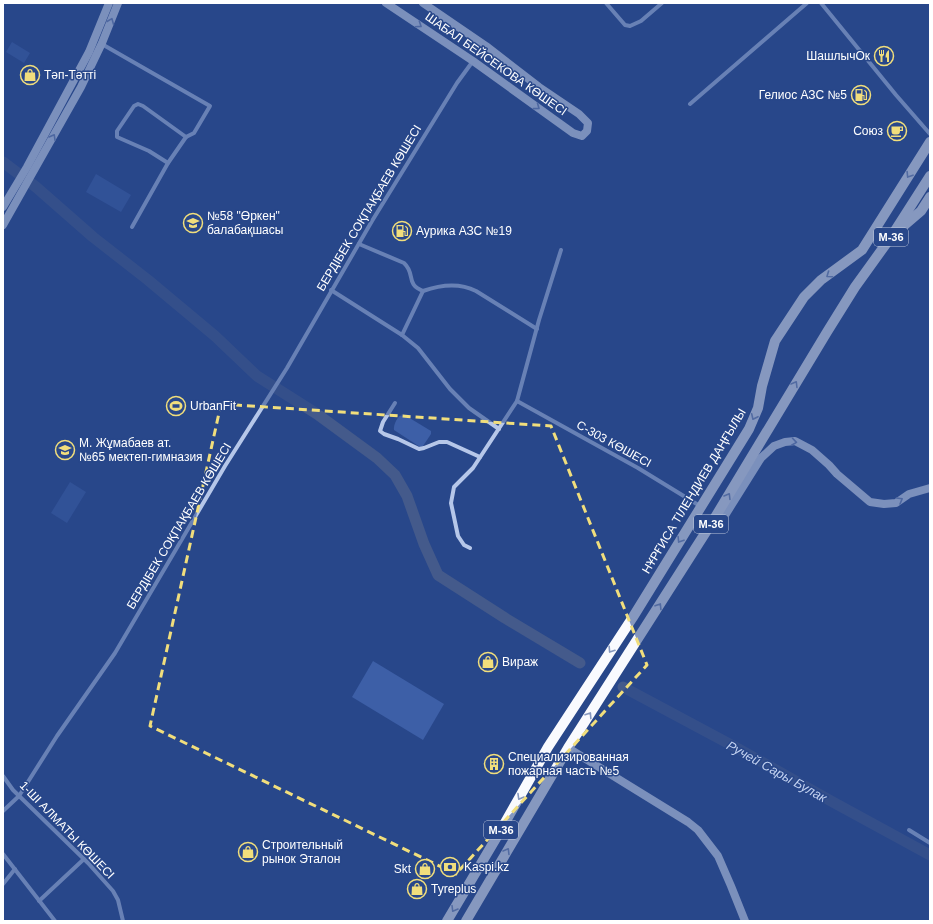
<svg xmlns="http://www.w3.org/2000/svg" width="933" height="924" font-family="Helvetica,sans-serif">
<style>
.green{fill:#3d5fa7}
.lines{fill:none;stroke-linecap:round;stroke-linejoin:round}
.river{stroke:#445a8b;stroke-width:11}
.street{stroke:#b6c7e9;stroke-width:4}
.secondary{stroke:#e0e8f8;stroke-width:8}
.primary{stroke:#f9fafe;stroke-width:10}
.oneway{stroke:#7b8fbc}
.oneway2{stroke:#8698be}
.marked{fill:none;stroke:#f1de7c;stroke-width:3;stroke-dasharray:8 5;stroke-linejoin:round}
.labels{text-anchor:middle;stroke-width:3;stroke-linejoin:round;paint-order:stroke}
.shield{fill:#28478a;stroke:#bec8dc;stroke-width:1}
.shield-label{font-size:11px;font-weight:bold;fill:#fff}
.poi-label{font-size:12px;fill:#fff;stroke:#28478a;text-anchor:start}
.street-label{font-size:12px;fill:#fff;stroke:#28478a}
.water-label{font-size:13px;font-style:italic;fill:#c2d1f0;stroke:#28478a}
</style>
<rect width="100%" height="100%" fill="#28478a"/>
<g class="green">
<polygon points="12,42 30,53 24,63 6,52"/>
<polygon points="96,174 131,195 121,212 86,192"/>
<path d="M403,414L431,431V434L423,446L420,447L394,430C393,425 398,415 403,414Z"/>
<polygon points="70,482 86,492 67,523 51,513"/>
<polygon points="373,661 444,704 423,740 352,697"/>
</g>
<g class="lines">
<g class="river">
<polyline points="3,162 36,187 93,237 148,280 215,336 257,376 317,414 377,458 395,475 407,496 424,544 438,575 505,618 580,663"/>
<polyline points="623,687 737,748 831,801 930,855"/>
</g>
<g class="street">
<polyline points="606,3 625,25 630,26 641,21 662,3"/>
<polyline points="821,3 896,95 930,134"/>
<polyline points="100,43 210,106 194,133 186,137 168,163 132,227"/>
<polyline points="690,104 807,3"/>
<polyline points="168,163 149,151 117,137 117,131 134,106 138,104 143,106 186,137"/>
<path d="M359,244L404,263C416,274 405,284 423,291"/>
<polyline points="331,290 402,335 418,348 450,389 469,408 499,429"/>
<path d="M402,335L423,291C440,285 460,283 476,291L537,329"/>
<polyline points="517,401 638,468 700,506"/>
<polyline points="395,403 383,422 380,431 384,434 398,439 419,449 424,448 439,442 447,442 480,457"/>
<polyline points="470,548 464,545 458,536 451,503 454,487 473,468 517,401 539,320 561,250"/>
<polyline points="3,776 13,790 88,863 113,891 118,900 123,921"/>
<polyline points="3,811 19,796 57,736 115,653 225,466 287,368 372,221 457,83 473,61"/>
<polyline points="909,830 930,843"/>
<polyline points="3,854 55,921"/>
<polyline points="3,884 15,869"/>
<polyline points="39,901 84,859"/>
</g>
<g class="secondary">
<polyline points="386,3 473,61 573,133 582,136 587,131 588,123 579,114 539,87 486,46 423,3"/>
<polyline points="3,207 27,167 89,52 109,3"/>
<polyline points="3,225 81,87 102,43 118,3"/>
<polyline points="711,524 724,517 761,458 774,446 785,442 795,441 812,450 829,465 837,474 870,502 884,504 896,503 909,494 930,488"/>
<polyline points="568,748 688,822 698,830 718,856 731,886 745,921"/>
</g>
<g class="primary">
<polyline points="900,229 921,211 930,197"/>
<polyline points="447,921 498,835 548,747 633,617 749,429 758,408 762,386 775,341 804,297 821,280 862,250 930,142"/>
<polyline points="466,921 568,748 711,524 827,332 855,287 891,237 930,176"/>
</g>
</g>
<defs><path id="oneway-chevron" d="M-2-3.5L2.5 0L-2 3.5" fill="none" stroke-width="1.6" stroke-linecap="round" stroke-linejoin="round"/></defs>
<g class="oneway">
<use href="#oneway-chevron" transform="translate(111 21) rotate(-68)"/>
<use href="#oneway-chevron" transform="translate(419 25) rotate(34)"/>
<use href="#oneway-chevron" transform="translate(537 107) rotate(36)"/>
<use href="#oneway-chevron" transform="translate(53 137) rotate(-60)"/>
<use href="#oneway-chevron" transform="translate(794 442) rotate(8)"/>
<use href="#oneway-chevron" transform="translate(900 500) rotate(-30)"/>
</g>
<g class="oneway2">
<use href="#oneway-chevron" transform="translate(909 175) rotate(122)"/>
<use href="#oneway-chevron" transform="translate(829 275) rotate(145)"/>
<use href="#oneway-chevron" transform="translate(795 384) rotate(-59)"/>
<use href="#oneway-chevron" transform="translate(754 417) rotate(115)"/>
<use href="#oneway-chevron" transform="translate(728 496) rotate(-59)"/>
<use href="#oneway-chevron" transform="translate(680 540) rotate(122)"/>
<use href="#oneway-chevron" transform="translate(659 606) rotate(-58)"/>
<use href="#oneway-chevron" transform="translate(611 650) rotate(123)"/>
<use href="#oneway-chevron" transform="translate(589 715) rotate(-57)"/>
<use href="#oneway-chevron" transform="translate(520 797) rotate(120)"/>
<use href="#oneway-chevron" transform="translate(507 851) rotate(-59)"/>
<use href="#oneway-chevron" transform="translate(454 909) rotate(121)"/>
</g>
<path d="M0 0H933V924H0ZM221,404L551,426L647,665L456,874L150,726Z" fill="#28478a" fill-opacity=".55" fill-rule="evenodd"/>
<path class="marked" d="M221,404L551,426L647,665L456,874L150,726Z"/>
<defs>
<symbol id="restaurant-ring" viewBox="-11 -11 22 22"><circle r="9.5" fill="#28478a" stroke="#f1de7c" stroke-width="1.5"/><path d="M-5-6h1v4h1v-4h1v4h1v-4h1v5L-1.5 .5V6h-2V.5L-5-1ZM5-6V6H3V1.5H1.5Q1.5-4 5-6Z" fill="#f1de7c"/></symbol>
<symbol id="shop-ring" viewBox="-11 -11 22 22"><circle r="9.5" fill="#28478a" stroke="#f1de7c" stroke-width="1.5"/><path d="M-5-2.5h2.3a2.7 3.5 0 0 1 5.4 0H5L5.5 6h-11ZM-1.5-2.5h3a1.5 2.3 0 0 0-3 0Z" fill="#f1de7c"/></symbol>
<symbol id="fuel-ring" viewBox="-11 -11 22 22"><circle r="9.5" fill="#28478a" stroke="#f1de7c" stroke-width="1.5"/><path d="M-5.5-6h7V0h2V4h1.3V-2.5L3-4.5l.8-.8L6-3V5H2.5V1h-1V6h-7ZM-4.2-4.7v3.2H.2V-4.7Z" fill="#f1de7c"/></symbol>
<symbol id="cafe-ring" viewBox="-11 -11 22 22"><circle r="9.5" fill="#28478a" stroke="#f1de7c" stroke-width="1.5"/><path d="M-5.5-4.5H6V0H3Q3 3.5 0 3.5H-2.5Q-5.5 3.5-5.5 0ZM3-3.2v2h1.7v-2ZM-6 4.5H4V6H-6Z" fill="#f1de7c"/></symbol>
<symbol id="school-ring" viewBox="-11 -11 22 22"><circle r="9.5" fill="#28478a" stroke="#f1de7c" stroke-width="1.5"/><path d="M0-5L7-2L0 1L-7-2ZM-4 1L0 2.5L4 1V4Q0 6-4 4Z" fill="#f1de7c"/></symbol>
<symbol id="stadium-ring" viewBox="-11 -11 22 22"><circle r="9.5" fill="#28478a" stroke="#f1de7c" stroke-width="1.5"/><path d="M0-5a6.5 5 0 1 0 0 10a6.5 5 0 1 0 0-10ZM-3.5-1.8h7v3.6h-7Z" fill="#f1de7c"/></symbol>
<symbol id="building-ring" viewBox="-11 -11 22 22"><circle r="9.5" fill="#28478a" stroke="#f1de7c" stroke-width="1.5"/><path d="M-4-6H4V6H1V3H-1V6H-4ZM-2.5-4.3h1.7v1.8h-1.7ZM.8-4.3h1.7v1.8H.8ZM-2.5-1h1.7V.8h-1.7ZM.8-1h1.7V.8H.8Z" fill="#f1de7c"/></symbol>
<symbol id="bank-ring" viewBox="-11 -11 22 22"><circle r="9.5" fill="#28478a" stroke="#f1de7c" stroke-width="1.5"/><path d="M-6-4H6V4H-6ZM0-2.3a2.3 2.3 0 1 0 0 4.6a2.3 2.3 0 1 0 0-4.6Z" fill="#f1de7c"/></symbol>
</defs>
<g fill-rule="evenodd">
<use href="#restaurant-ring" x="873" y="45" width="22" height="22"/>
<use href="#shop-ring" x="19" y="64" width="22" height="22"/>
<use href="#fuel-ring" x="850" y="84" width="22" height="22"/>
<use href="#cafe-ring" x="886" y="120" width="22" height="22"/>
<use href="#school-ring" x="182" y="212" width="22" height="22"/>
<use href="#fuel-ring" x="391" y="220" width="22" height="22"/>
<use href="#stadium-ring" x="165" y="395" width="22" height="22"/>
<use href="#school-ring" x="54" y="439" width="22" height="22"/>
<use href="#shop-ring" x="477" y="651" width="22" height="22"/>
<use href="#building-ring" x="483" y="753" width="22" height="22"/>
<use href="#shop-ring" x="237" y="841" width="22" height="22"/>
<use href="#bank-ring" x="439" y="856" width="22" height="22"/>
<use href="#shop-ring" x="414" y="858" width="22" height="22"/>
<use href="#shop-ring" x="406" y="878" width="22" height="22"/>
</g>
<g class="labels">
<g class="shield">
<rect x="874" y="228" width="34" height="18" rx="3"/>
<rect x="694" y="515" width="34" height="18" rx="3"/>
<rect x="484" y="821" width="34" height="18" rx="3"/>
</g>
<g class="shield-label">
<text x="891" y="241">M-36</text>
<text x="711" y="528">M-36</text>
<text x="501" y="834">M-36</text>
</g>
<g class="poi-label">
<text x="870" y="60" text-anchor="end">ШашлычОк</text>
<text x="44" y="79">Тәп-Тәтті</text>
<text x="847" y="99" text-anchor="end">Гелиос АЗС №5</text>
<text x="883" y="135" text-anchor="end">Союз</text>
<text x="207" y="220">№58 "Өркен"<tspan x="207" dy="14">балабақшасы</tspan></text>
<text x="416" y="235">Аурика АЗС №19</text>
<text x="190" y="410">UrbanFit</text>
<text x="79" y="447">М. Жұмабаев ат.<tspan x="79" dy="14">№65 мектеп-гимназия</tspan></text>
<text x="502" y="666">Вираж</text>
<text x="508" y="761">Специализированная<tspan x="508" dy="14">пожарная часть №5</tspan></text>
<text x="262" y="849">Строительный<tspan x="262" dy="14">рынок Эталон</tspan></text>
<text x="464" y="871">Kaspi.kz</text>
<text x="411" y="873" text-anchor="end">Skt</text>
<text x="431" y="893">Tyreplus</text>
</g>
<g class="street-label">
<text transform="translate(496 64) rotate(35)" y="4">ШАБАЛ БЕЙСЕКОВА КӨШЕСІ</text>
<text transform="translate(369 208) rotate(-59)" y="4">БЕРДІБЕК СОҚПАҚБАЕВ КӨШЕСІ</text>
<text transform="translate(614 444) rotate(29)" y="4">С-303 КӨШЕСІ</text>
<text transform="translate(694 491) rotate(-59)" y="4">НҰРҒИСА ТІЛЕНДИЕВ ДАҢҒЫЛЫ</text>
<text transform="translate(179 526) rotate(-59)" y="4">БЕРДІБЕК СОҚПАҚБАЕВ КӨШЕСІ</text>
<text transform="translate(67 830) rotate(46)" y="4">1-ШІ АЛМАТЫ КӨШЕСІ</text>
</g>
<g class="water-label">
<text transform="translate(777 771) rotate(29)" y="5">Ручей Сары Булак</text>
</g>
</g>
<rect width="933" height="924" fill="none" stroke="#ffffff" stroke-width="8"/>
</svg>
